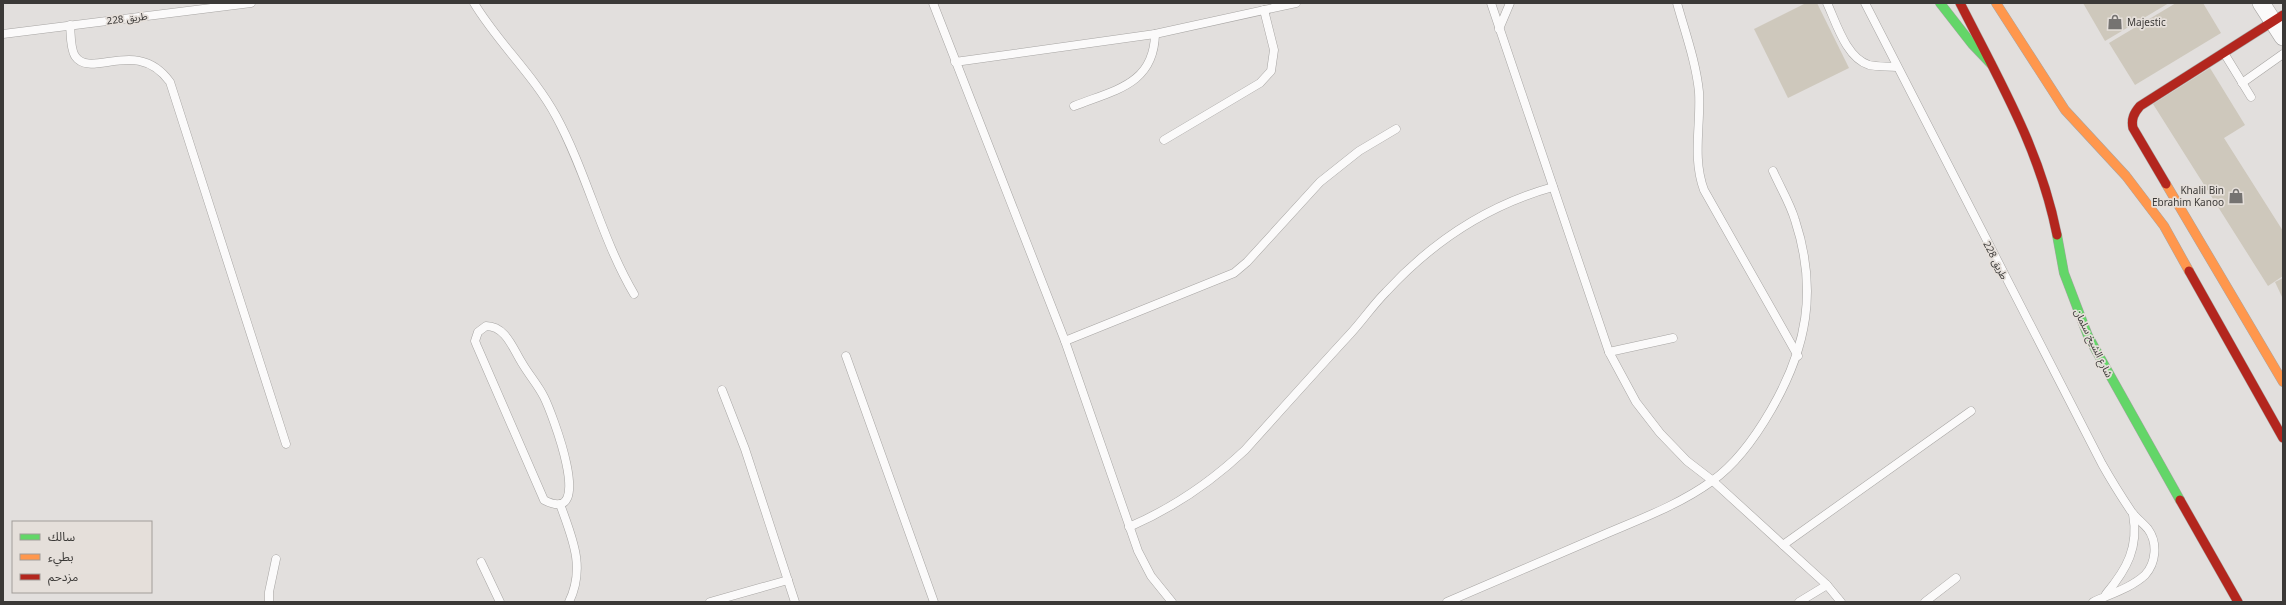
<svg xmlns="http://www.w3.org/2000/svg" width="2286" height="605" font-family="Georgia,'Noto Sans Arabic',serif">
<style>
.building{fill:#cec8bc}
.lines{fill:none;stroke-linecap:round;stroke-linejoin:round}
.lane-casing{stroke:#a7a5a3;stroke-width:9}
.street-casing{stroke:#a7a5a3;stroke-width:18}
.fast-casing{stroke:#a7a5a3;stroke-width:10}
.slow-casing{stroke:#a7a5a3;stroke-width:10}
.jam-casing{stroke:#a7a5a3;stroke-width:10}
.lane{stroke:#fbfafa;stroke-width:8}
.street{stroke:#fbfafa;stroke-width:17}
.fast{stroke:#63d668;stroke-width:9}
.slow{stroke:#ff974d;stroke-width:9}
.jam{stroke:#b3261e;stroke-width:9}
.labels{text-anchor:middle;stroke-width:3.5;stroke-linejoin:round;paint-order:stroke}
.street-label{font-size:10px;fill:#3b3937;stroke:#e5dfda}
.poi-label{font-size:10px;fill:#3b3937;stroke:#e5dfda;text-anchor:start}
</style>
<rect width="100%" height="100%" fill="#e2dfdd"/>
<g class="building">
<polygon points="1806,3 1817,3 1849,68 1788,98 1754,29"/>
<polygon points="2083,3 2169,3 2105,41"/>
<polygon points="2176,3 2203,3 2221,33 2135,85 2109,43"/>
<polygon points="2210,68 2245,125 2224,138 2283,231 2283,276 2268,286 2153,104"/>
<polygon points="2283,278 2283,299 2275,282"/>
</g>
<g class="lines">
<defs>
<g id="lane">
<path d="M474,3C498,43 533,74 556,116C587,173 601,238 634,294"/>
<polyline points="933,3 1065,341 1138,551 1151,576 1172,602"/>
<polyline points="1491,3 1609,352 1636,402 1660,433 1687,461 1713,481 1827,585 1841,602"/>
<path d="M1677,3C1685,32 1696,62 1699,92C1701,125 1692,158 1704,190L1798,356"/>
<path d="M1827,3C1836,22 1846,58 1869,65C1877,67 1888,66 1897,67"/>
<path d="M1865,3L2102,464C2111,480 2121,496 2131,511C2136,518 2143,523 2148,529C2158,543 2156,563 2145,575C2131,588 2110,594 2093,602"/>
<path d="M70,25C71,34 70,48 75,56C91,80 137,36 170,82L286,444"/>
<polyline points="1499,29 1510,3"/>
<polyline points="3,34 251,3"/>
<polyline points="2224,53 2251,97"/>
<polyline points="955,62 1155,34 1296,3"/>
<polyline points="2242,83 2283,54"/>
<path d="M1074,106C1114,90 1154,85 1155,34"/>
<polyline points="1164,140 1260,83 1271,71 1274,50 1264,10"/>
<path d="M486,326C506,326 513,349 522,363C529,375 538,385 544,397C551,411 597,528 544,500L477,346L475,341L478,332Z"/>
<polyline points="1065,341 1234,273 1247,262 1320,182 1359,151 1396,129"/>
<polyline points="1609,352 1673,338"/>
<polyline points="846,356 934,602"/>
<polyline points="722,390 745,449 795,602"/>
<path d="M560,504C572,538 586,567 569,602"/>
<path d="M1129,527C1173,508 1210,483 1245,450C1280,411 1315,372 1351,333C1363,320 1373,305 1386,292C1432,242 1488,205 1553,187"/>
<polyline points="1783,545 1971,411"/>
<polyline points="481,562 500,602"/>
<path d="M2106,594C2127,569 2139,547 2133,514"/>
<polyline points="269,602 269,592 276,559"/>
<polyline points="710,602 788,580"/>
<path d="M1447,602C1499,580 1551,557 1603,535C1640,519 1679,505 1712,481C1736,464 1756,436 1771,410C1807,348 1818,290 1795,220C1790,203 1780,187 1773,171"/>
<polyline points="1799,602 1827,585"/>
<polyline points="1925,602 1956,578"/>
</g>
<polyline id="street" points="2261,3 2283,37"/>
<g id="fast">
<polyline points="1940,3 1972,44 1991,64"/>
<polyline points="2057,235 2064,273 2088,336 2180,500"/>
</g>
<g id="slow">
<polyline points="1996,3 2065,110 2126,176 2164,226 2189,271"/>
<polyline points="2166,184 2283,382"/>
</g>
<g id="jam">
<path d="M1960,3C1999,80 2040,149 2057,235"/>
<path d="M2166,184L2133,128C2131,119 2134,113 2140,106L2283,15"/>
<polyline points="2189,271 2283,438"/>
<polyline points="2180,500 2238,602"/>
</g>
</defs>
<use href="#lane" class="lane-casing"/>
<use href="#street" class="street-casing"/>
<use href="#fast" class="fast-casing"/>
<use href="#slow" class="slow-casing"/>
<use href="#jam" class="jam-casing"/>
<use href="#lane" class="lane"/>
<use href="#street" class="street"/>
<use href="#fast" class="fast"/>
<use href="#slow" class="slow"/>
<use href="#jam" class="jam"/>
</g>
<defs>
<symbol id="shop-bare" viewBox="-9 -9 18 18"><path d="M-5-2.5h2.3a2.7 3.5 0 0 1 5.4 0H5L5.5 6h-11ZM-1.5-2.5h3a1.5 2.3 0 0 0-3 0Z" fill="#757371" stroke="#e5dfda" stroke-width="2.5" paint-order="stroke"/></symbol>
</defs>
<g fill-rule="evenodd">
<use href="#shop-bare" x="2104" y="11" width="22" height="22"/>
<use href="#shop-bare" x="2225" y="185" width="22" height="22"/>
</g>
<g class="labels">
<g class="street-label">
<text transform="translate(127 18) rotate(-7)" y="4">طريق 228</text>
<text transform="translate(1996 260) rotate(63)" y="4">طريق 228</text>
<text transform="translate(2094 343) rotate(64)" y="4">شارع الشيخ سلمان</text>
</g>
<g class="poi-label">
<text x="2127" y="26">Majestic</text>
<text x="2224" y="194" text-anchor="end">Khalil Bin<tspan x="2224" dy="12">Ebrahim Kanoo</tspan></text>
</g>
</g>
<rect width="2286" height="605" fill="none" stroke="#3b3937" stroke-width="8"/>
<rect x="12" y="521" width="140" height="72" fill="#e5dfda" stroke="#a19d99"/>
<rect x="20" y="534" width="20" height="6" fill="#63d668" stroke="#a19d99"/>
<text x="48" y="541" font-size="12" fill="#3b3937">سالك</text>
<rect x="20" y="554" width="20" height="6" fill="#ff974d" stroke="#a19d99"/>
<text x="48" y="561" font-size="12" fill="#3b3937">بطيء</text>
<rect x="20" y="574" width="20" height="6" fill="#b3261e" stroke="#a19d99"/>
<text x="48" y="581" font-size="12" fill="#3b3937">مزدحم</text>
</svg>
